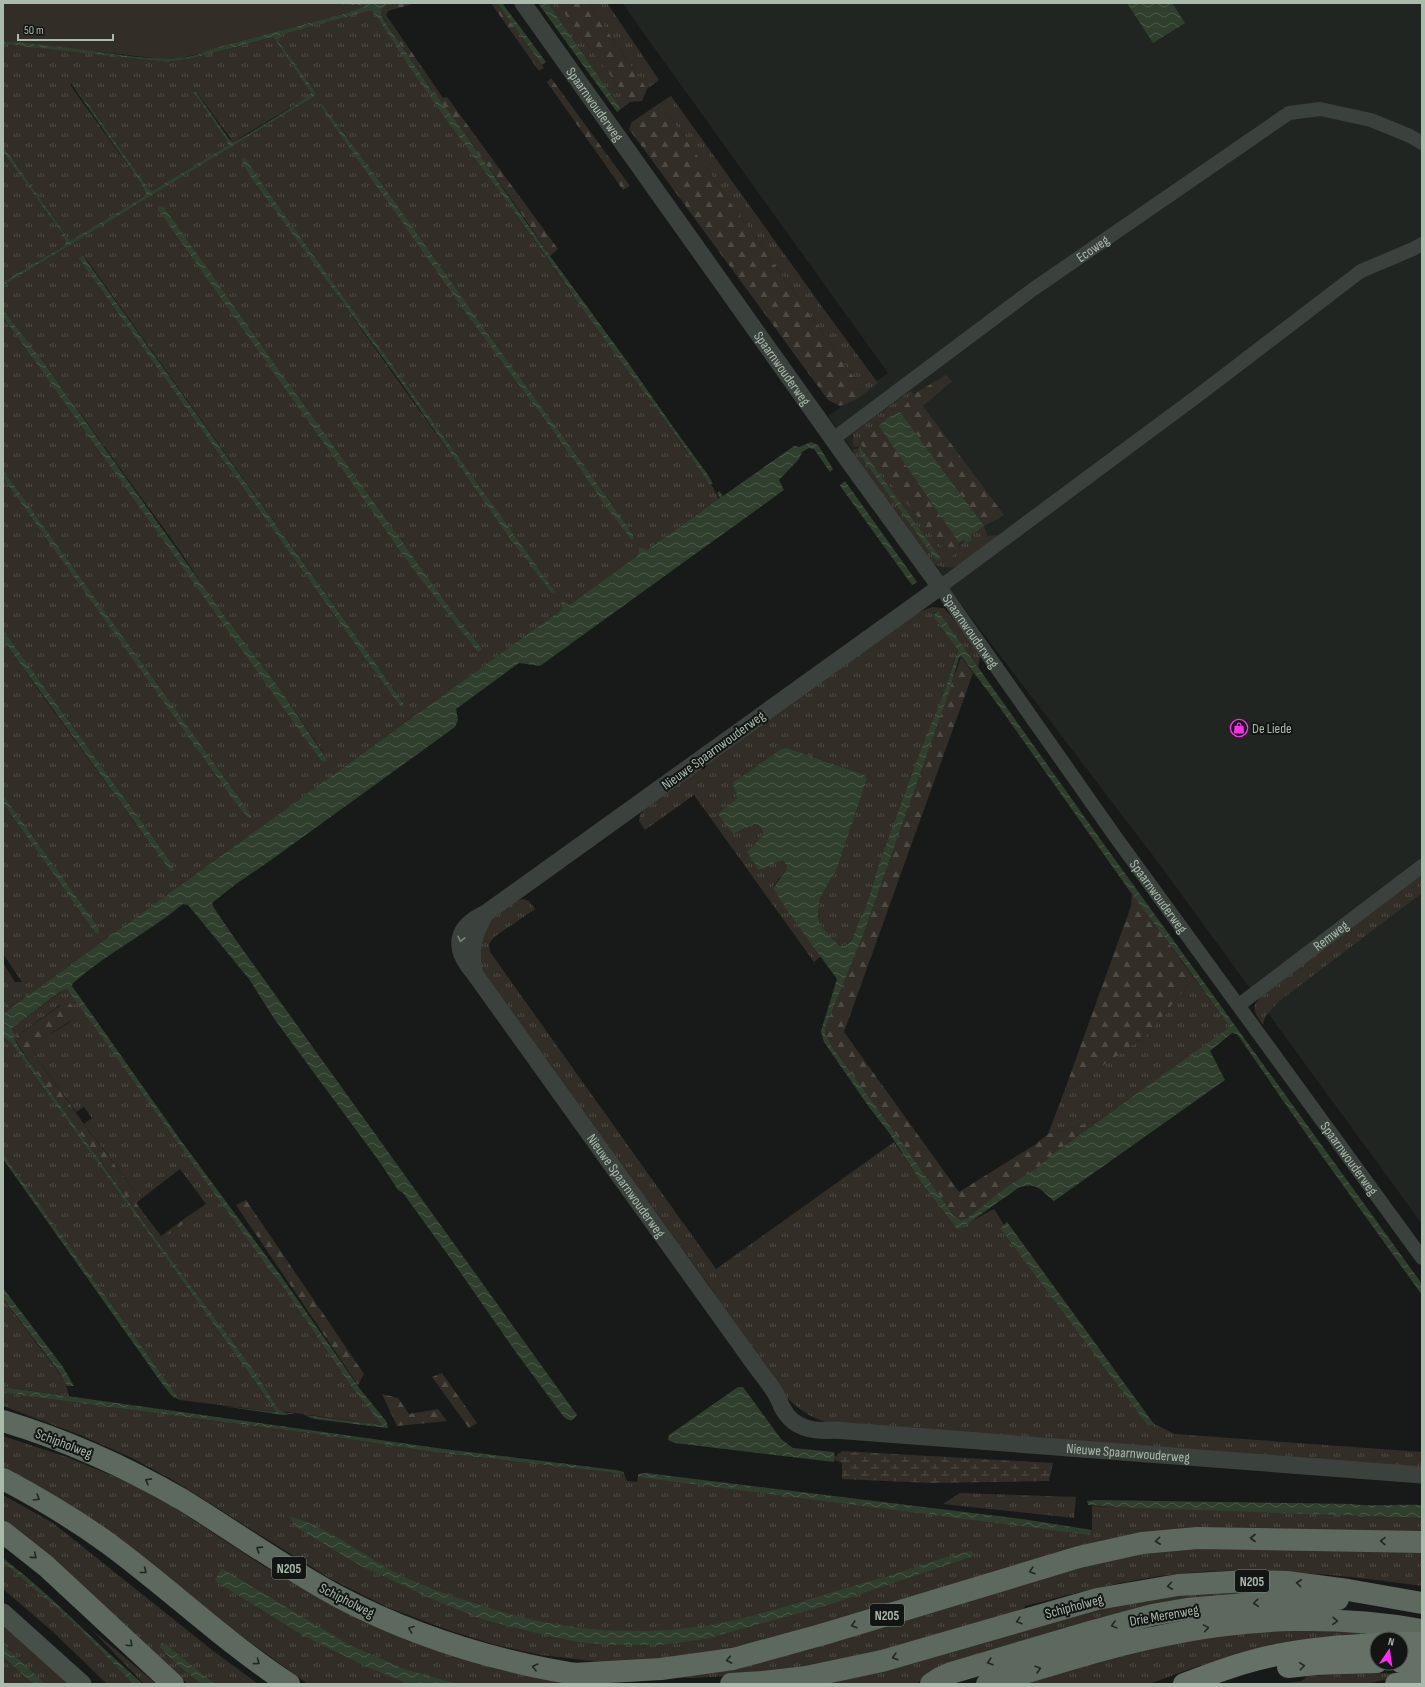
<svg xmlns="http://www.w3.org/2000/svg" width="1425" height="1687" font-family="'Sofia Sans Condensed',sans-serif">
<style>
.built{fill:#212522}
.grass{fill:url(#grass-tufts);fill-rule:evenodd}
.forest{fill:url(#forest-firs)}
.wetland{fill:url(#wetland-marsh)}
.garden{fill:#332d28}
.water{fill:url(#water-waves);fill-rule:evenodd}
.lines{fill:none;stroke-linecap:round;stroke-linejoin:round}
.minor{stroke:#3b423d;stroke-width:14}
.tertiary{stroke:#3b423d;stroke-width:17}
.secondary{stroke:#475048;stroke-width:19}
.trunk{stroke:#5d685e;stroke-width:22}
.motorway{stroke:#657166;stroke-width:22}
.oneway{stroke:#78857a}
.oneway2{stroke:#222623}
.oneway3{stroke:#282c28}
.labels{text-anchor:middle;stroke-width:4;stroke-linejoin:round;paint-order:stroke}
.shield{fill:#131514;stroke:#7d897e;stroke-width:1}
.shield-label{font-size:13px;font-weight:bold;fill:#aabbab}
.street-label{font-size:14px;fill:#aabbab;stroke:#131514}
.poi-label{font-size:14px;fill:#aabbab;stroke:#131514;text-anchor:start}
</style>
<defs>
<pattern id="grass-tufts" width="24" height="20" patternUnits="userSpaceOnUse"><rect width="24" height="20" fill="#332d28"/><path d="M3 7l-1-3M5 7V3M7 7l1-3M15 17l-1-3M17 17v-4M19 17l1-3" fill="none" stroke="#4e4a44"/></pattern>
<pattern id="forest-firs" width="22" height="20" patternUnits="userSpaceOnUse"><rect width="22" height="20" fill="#332d28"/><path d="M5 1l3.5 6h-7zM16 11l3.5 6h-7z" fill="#4e4a44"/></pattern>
<pattern id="wetland-marsh" width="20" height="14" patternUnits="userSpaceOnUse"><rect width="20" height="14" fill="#332d28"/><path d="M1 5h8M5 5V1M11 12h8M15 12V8" fill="none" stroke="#4e4a44"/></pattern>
<pattern id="water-waves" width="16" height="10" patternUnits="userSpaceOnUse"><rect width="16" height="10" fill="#303f2d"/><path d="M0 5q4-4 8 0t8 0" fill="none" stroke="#4b5949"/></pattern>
</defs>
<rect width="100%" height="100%" fill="#181a19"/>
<polygon class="built" points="622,3 1422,3 1422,1224 1157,861 954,595 828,416 888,373"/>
<g class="grass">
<polygon points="548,3 557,3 630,102 621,109"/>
<polygon points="588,3 607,3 659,80 647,89"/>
<path d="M363,11H372L379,20C415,78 456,132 497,187C528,230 556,273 588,315C629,371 670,426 709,484H711L719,499L569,605L562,601L561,603L562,609L554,615L30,994L24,992L26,997L3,1014V963L15,982H22L3,954V803L96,934L100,932L99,928L3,795V640L44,698L170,871V861L3,630V478L248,818H251L240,801L3,470V317L215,612L265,679L326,757L282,692L213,601L180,551L46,366L3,316V286L315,96L316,94L314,90L279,42V35ZM322,104L343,132L563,440L560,441L545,421L320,105ZM164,207L200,259L439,597L481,649L410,565L161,213ZM284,221L534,565H530ZM84,256L371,657L405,706L401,707L380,679L95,281Z"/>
<polygon points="273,37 311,93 309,96 233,142 198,94 194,90 193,90 226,139 228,145 152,191 148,188 89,105 71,83 71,86 142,185 146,194 143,197 70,241 3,146 3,43 168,62 194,58"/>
<polygon points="671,96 820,304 878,383 865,393 660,103"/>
<polygon points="3,152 62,233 66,242 64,246 3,282"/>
<path d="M910,391L914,394L900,412L887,418L879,426L859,442L950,558C957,552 958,545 965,540L968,543L972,540L970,536L984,526L987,536L999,535C990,541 963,565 955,567C947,568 938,567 931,562L854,456L853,449H858L860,455L936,560L940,559L860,447L853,446V433Z"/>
<path d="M932,607L944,608L966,634L980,657L978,668L938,611L933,614L958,649L944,692L898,812L872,886L866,906L859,920L852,940L843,946H839L820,925L818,916L820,898L837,869L867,779L865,775L787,748L781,749L732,783L736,793L737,798L719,814L733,834L756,824C761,826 764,830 764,836L779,861H783L787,866V869L773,886L790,915L821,956L814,962L694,795L645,830L639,821L640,815L644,810L917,613Z"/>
<path d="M1422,874V893L1278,1002L1265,1017L1263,1025C1253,1010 1250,1007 1264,994Z"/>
<path d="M523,899L529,901L535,909L494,937L489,944L490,952L716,1269L894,1142L920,1181L957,1229L994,1209L1004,1225L1000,1227L1148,1426L1154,1424L1175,1434L1422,1452V1467L828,1423C809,1417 797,1408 783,1394L708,1284L481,971L477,944L486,923L516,901Z"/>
<polygon points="1194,978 1229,1025 1230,1027 1228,1030 1100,1120 1048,1134 1064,1092 1146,1036"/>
<path d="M65,989H68L270,1271L281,1284L353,1389L382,1425L280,1411L278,1409L253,1369L158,1242L185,1223L184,1219L206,1204L180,1169L141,1199L84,1124L92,1118L84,1107L76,1112L34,1054C39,1031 67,1032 75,1015L60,1005L14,1038L11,1032L12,1028Z"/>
<polygon points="3,1036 12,1044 265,1396 276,1410 275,1412 180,1400 3,1154"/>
<polygon points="3,1299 65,1381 69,1396 3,1387"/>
<polygon points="3,1393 323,1435 433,1452 624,1474 627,1481 637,1482 638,1477 684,1481 1089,1535 1092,1530 1092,1506 1422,1518 1422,1538 1197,1533 715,1658 608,1663 541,1655 496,1645 451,1631 389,1608 329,1578 176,1482 132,1458 80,1435 3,1406"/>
<polygon points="3,1436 67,1457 132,1484 178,1510 262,1565 337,1608 550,1678 598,1684 308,1684 229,1627 3,1472"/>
<polygon points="960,1493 1076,1497 1074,1518 943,1504"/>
<polygon points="3,1495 53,1523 212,1650 258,1684 215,1684 166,1644 160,1648 175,1663 201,1684 188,1684 3,1526"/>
<path d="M1157,1546L1422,1547V1586C1340,1575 1259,1565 1176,1574C1125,1580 1075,1593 1025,1606L1023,1610L844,1661L728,1676L693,1678L660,1677L897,1617Z"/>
<polygon points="3,1562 77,1626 133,1684 107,1684 52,1631 3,1589"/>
<polygon points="1283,1588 927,1676 916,1684 806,1684 1166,1591"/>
<polygon points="3,1622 72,1684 46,1684 3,1645"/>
<polygon points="1338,1626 1409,1639 1377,1639 1295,1645 1198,1666 1149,1684 1000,1684 1180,1636"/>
<polygon points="92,1630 154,1682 157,1684 144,1684"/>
<polygon points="3,1657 33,1684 3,1684"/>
<polygon points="1371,1673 1414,1674 1415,1677 1384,1680 1365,1684 1278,1684 1302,1681 1307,1676"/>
</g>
<g class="forest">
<path d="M397,3H416L388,11L386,15L443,98L447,97L558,249L550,256C496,173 433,98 381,14V8L385,6Z"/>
<polygon points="491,3 497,3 544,68 539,71"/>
<polygon points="557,3 588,3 647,89 642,101 630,102"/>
<polygon points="551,78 630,186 623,190 547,82"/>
<polygon points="660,103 865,393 855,400 840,406 828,400 629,129 632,122"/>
<polygon points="946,375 952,381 923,406 1004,515 984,526 900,412 914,394"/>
<polygon points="879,426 959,543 957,552 950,558 859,442"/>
<polygon points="961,657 973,673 844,1032 959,1192 1036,1144 1048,1134 1100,1120 1054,1153 1037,1168 1006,1187 966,1219 961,1220 954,1216 880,1112 832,1047 825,1034 825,1028 862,938"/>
<polygon points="1132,893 1194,978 1146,1036 1064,1092 1131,906"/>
<path d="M67,1001H68L76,1010L74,1018C60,1030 38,1036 34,1054L91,1134L141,1199L136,1203L161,1236L184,1219L186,1222L158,1242L32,1066L14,1038Z"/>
<polygon points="246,1200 364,1374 358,1385 236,1205"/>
<polygon points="442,1373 477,1423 469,1428 432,1377"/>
<polygon points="382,1394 398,1398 409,1414 438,1409 447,1421 397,1426"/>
</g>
<polygon class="wetland" points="842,1451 1053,1463 1049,1481 932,1483 842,1479 842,1463 835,1460 835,1457"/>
<polygon class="garden" points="3,3 317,3 366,6 365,8 347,13 207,50 203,53 181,58 162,59 3,41"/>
<g class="water">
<path d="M317,3H397L385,6L381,9V15L390,29L430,88L452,116L550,256L629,364L673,427L708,475L713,484H709C678,436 643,391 609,345C571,293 535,239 497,188C456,133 415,78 379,20L372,11H367L280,35L279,42L314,90L316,94L315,96L3,286V282L64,246L66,242L62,233L3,152V146L70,241L143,197L146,194L142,185L71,83L89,105L148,188L152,191L228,145L226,139L192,90L196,92L229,139L233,142C241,139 308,98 311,93L273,37L194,58L168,62L21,46L3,43V41C31,43 58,47 86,50C116,54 182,67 207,50L347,13L366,6Z"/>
<polygon points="497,3 502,3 546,62 542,65"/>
<polygon points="538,3 548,3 621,109 617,112"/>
<polygon points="1127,3 1172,3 1185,23 1153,43"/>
<polygon points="322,104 396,204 482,326 587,470 633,535 633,539 631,539 604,504 582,471 464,310 330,120 320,105"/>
<polygon points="243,158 245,158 265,188 555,592 552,593 511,540 400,381 253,180 242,162"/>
<polygon points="159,206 164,207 271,359 453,613 482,649 478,652 410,565 164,218 158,209"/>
<polygon points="83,256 371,657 405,706 401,707 380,679 95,281 79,258"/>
<polygon points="3,310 46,366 223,614 282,692 327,760 324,762 320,759 3,317"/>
<polygon points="900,412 984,526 970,536 972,540 967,543 964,540 959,543 879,426 887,418"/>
<path d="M811,442L818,445L833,469L830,472L814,449L809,448L802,452L799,459L779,480L784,490L540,666L519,663L456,709L458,720L455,727L271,860L236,884L212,903L214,908L233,936L577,1415C573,1422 569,1422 563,1416L515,1351L453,1262L403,1193L398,1190L379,1161L275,1020L249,979L188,905L183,904C148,933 107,953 73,983L72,986L179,1138L281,1276L360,1389L386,1421L388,1427L387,1428L314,1419L304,1415L382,1425L353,1389L281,1284L270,1271L68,990L66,989L60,992L12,1028C11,1039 26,1057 32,1066L152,1234L253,1369L278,1409L286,1413H295L284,1415L222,1406L275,1412L276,1411L12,1044L3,1036V1014L26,997L24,992L30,994L554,615L562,609L561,602L562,601L569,605L639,555V547L647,550L720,498L717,493L719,491L723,496L794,446L799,447Z"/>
<polygon points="860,447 941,559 936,560 860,455 858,449"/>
<polygon points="3,470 251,815 251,818 248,818 236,803 3,478"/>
<polygon points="845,481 917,582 912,585 841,487 840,485"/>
<path d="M938,611L1103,843L1422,1284V1295L1309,1138L1237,1034L1232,1033L1210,1051L1225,1080L1054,1201C1040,1190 1037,1181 1018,1188L963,1227L957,1229L920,1181L890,1134L869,1107L824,1042L821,1031L837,979L790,915L773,888L787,869V866L783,861H779L759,870L747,852L763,836C764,830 761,826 755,824L733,834L718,814L737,798L736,793L732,783L781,749L787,748L865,775L867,779L837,869L820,898L818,916L820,925L839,946H844L852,940L859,920L866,906L880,861L919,755L944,692L958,650L933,615ZM961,656L993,698L1129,890L1186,966L1230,1027L1054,1153L1037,1168L1006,1187L966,1219L961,1220L954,1216L880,1112L832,1047L825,1034V1028L862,938L949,692L959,658Z"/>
<polygon points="3,630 170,861 174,870 170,871 3,640"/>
<polygon points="3,795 99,928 100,932 96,934 3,803"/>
<polygon points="3,1154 180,1400 172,1396 163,1385 3,1159"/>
<polygon points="1007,1222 1154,1424 1148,1426 1000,1228"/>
<polygon points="3,1288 63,1367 74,1386 67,1386 60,1373 5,1301 3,1299"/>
<polygon points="3,1387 444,1449 616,1470 624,1472 624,1474 433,1452 323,1435 3,1393"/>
<polygon points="738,1387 743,1387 781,1439 793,1448 834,1452 835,1457 834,1462 675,1443 668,1440 669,1435"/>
<polygon points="646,1473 1022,1519 1092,1530 1089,1535 638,1477 638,1474"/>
<path d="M1095,1500L1352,1504C1373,1507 1398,1504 1419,1505H1422V1518L1136,1508L1088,1505L1087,1501Z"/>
<path d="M292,1517C327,1527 357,1551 389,1569C421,1587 458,1598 493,1609C573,1635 663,1638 744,1618C791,1606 836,1590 882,1578C912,1569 941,1557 971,1551L974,1554L973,1556L825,1606L705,1639L661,1645H612L577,1642L528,1631L482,1619L441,1603L359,1565L296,1527L290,1518Z"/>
<path d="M3,1558C53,1596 95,1643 143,1684H133L77,1626L3,1562Z"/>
<polygon points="221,1568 348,1644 404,1669 457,1684 408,1684 365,1666 304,1636 215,1581"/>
<polygon points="161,1643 166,1644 215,1684 201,1684 175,1663 160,1648"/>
<polygon points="3,1645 46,1684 33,1684 3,1657"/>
</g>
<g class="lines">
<g class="minor">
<path id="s1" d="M1422,244L1413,249L1361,271L1200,394L940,587L1117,839L1422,1258"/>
<path id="s2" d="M833,439L1032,290L1289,113L1320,109L1371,120L1410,136L1422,143"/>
<path id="s3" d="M1239,1005L1422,866"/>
</g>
<g class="tertiary">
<path id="s4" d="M523,3L852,466L940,587L486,913C455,927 452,948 474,973L755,1365C763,1376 772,1386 778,1398C780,1402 781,1406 783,1409C794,1429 814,1432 834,1430L1422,1475"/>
<path d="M474,971C470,947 473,937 484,916"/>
</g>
<polyline class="secondary" points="3,1613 82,1684"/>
<g class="trunk">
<path d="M3,1421C66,1440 126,1467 183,1500C235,1532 285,1568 339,1597C417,1638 501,1663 588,1676"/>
<path d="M3,1479C39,1498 76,1520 109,1544C170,1589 225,1642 289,1684"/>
<polyline points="3,1532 46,1566 173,1684"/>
<polyline points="573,1674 661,1669 733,1659 824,1634 1079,1557 1142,1543 1197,1538 1422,1542"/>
<polyline points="731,1684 762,1682 806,1677 882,1661 1097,1599 1178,1585 1247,1581 1287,1582 1348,1590 1422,1603"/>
<polyline points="931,1684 940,1678 951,1673 1093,1631 1152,1615 1187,1609 1256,1603 1338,1599"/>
<path d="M987,1684C1046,1667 1105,1647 1166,1635C1249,1617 1338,1615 1422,1630"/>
</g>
<g class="motorway">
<polyline points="1401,1643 1422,1643"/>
<polyline points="1401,1662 1422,1663"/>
<polyline points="1288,1667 1316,1664 1377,1662"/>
<path d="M1184,1684C1214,1673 1245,1661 1277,1655C1310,1648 1343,1646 1377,1644"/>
<polyline points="1396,1684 1422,1681"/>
</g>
</g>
<defs><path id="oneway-chevron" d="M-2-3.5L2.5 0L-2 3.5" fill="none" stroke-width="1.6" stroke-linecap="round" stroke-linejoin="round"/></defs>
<use class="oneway" href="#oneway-chevron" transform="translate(461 939) rotate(102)"/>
<g class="oneway2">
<use href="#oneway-chevron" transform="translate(148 1481) rotate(-152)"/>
<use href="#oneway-chevron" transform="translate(37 1498) rotate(31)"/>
<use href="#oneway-chevron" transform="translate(1253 1538) rotate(-180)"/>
<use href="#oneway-chevron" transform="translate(1158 1541) rotate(174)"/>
<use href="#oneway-chevron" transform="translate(1383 1541) rotate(-178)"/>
<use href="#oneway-chevron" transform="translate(259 1549) rotate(-147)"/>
<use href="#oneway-chevron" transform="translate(34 1556) rotate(40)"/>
<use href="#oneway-chevron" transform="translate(144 1571) rotate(38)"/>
<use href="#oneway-chevron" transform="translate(1032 1571) rotate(163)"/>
<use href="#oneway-chevron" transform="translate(1299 1583) rotate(-174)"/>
<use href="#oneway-chevron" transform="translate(1170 1586) rotate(172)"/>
<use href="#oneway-chevron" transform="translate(1256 1603) rotate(175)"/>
<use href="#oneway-chevron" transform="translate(1019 1621) rotate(164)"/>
<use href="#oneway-chevron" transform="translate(1335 1621) rotate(3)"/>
<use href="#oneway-chevron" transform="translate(854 1625) rotate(163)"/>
<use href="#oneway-chevron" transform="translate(1114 1625) rotate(165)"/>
<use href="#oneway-chevron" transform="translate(1206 1628) rotate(-9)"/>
<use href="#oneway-chevron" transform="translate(411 1629) rotate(-159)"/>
<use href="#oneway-chevron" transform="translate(130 1644) rotate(43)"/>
<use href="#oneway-chevron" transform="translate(895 1657) rotate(164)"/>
<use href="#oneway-chevron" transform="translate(729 1660) rotate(169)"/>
<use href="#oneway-chevron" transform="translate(257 1662) rotate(37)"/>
<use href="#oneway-chevron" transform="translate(990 1662) rotate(163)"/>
<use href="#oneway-chevron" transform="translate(535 1667) rotate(-166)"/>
<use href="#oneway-chevron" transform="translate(1038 1669) rotate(-16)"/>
</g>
<use class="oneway3" href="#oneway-chevron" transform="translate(1302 1666) rotate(-6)"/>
<defs>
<symbol id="shop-ring" viewBox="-11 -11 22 22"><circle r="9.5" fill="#131514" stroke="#fb30ed" stroke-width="1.5"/><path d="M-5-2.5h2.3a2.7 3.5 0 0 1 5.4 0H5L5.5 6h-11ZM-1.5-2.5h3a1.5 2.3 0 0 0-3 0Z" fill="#fb30ed"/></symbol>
</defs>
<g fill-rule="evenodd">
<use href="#shop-ring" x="1229" y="718" width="20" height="20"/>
</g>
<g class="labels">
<g class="shield">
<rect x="272" y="1557" width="34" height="22" rx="3"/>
<rect x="1235" y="1570" width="34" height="22" rx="3"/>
<rect x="870" y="1604" width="34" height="22" rx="3"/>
</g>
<g class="shield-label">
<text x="289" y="1573">N205</text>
<text x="1252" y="1586">N205</text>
<text x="887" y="1620">N205</text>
</g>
<g class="street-label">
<text dy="5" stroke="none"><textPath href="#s4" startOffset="124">Spaarnwouderweg</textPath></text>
<text dy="5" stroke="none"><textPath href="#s2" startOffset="322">Ecoweg</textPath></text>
<text dy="5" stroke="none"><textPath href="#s4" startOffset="448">Spaarnwouderweg</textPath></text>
<text dy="5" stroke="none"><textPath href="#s1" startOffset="647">Spaarnwouderweg</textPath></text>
<text transform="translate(713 750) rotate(-36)" y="5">Nieuwe Spaarnwouderweg</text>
<text dy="5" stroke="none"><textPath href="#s1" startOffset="972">Spaarnwouderweg</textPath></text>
<text dy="5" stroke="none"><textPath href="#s3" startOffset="115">Remweg</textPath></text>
<text dy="5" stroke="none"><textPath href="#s1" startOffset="1296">Spaarnwouderweg</textPath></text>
<text dy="5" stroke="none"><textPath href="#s4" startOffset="1614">Nieuwe Spaarnwouderweg</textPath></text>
<text transform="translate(64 1443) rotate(21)" y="5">Schipholweg</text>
<text dy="5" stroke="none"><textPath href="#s4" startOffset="2241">Nieuwe Spaarnwouderweg</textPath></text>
<text transform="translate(347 1600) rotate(27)" y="5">Schipholweg</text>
<text transform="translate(1074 1606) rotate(-15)" y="5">Schipholweg</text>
<text transform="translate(1164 1615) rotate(-10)" y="5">Drie Merenweg</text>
</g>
<g class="poi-label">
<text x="1252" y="733">De Liede</text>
</g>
</g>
<rect width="1425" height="1687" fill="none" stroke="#aabbab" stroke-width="8"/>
<g transform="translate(1389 1651) rotate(13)"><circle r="19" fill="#131514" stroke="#4f5750"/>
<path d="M0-3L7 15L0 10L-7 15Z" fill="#fb30ed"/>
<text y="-6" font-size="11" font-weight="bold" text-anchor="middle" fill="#aabbab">N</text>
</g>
<path d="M18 34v6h95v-6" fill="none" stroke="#aabbab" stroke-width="2"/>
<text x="24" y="34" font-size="12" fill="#aabbab" stroke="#131514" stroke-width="3" paint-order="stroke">50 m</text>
</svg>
